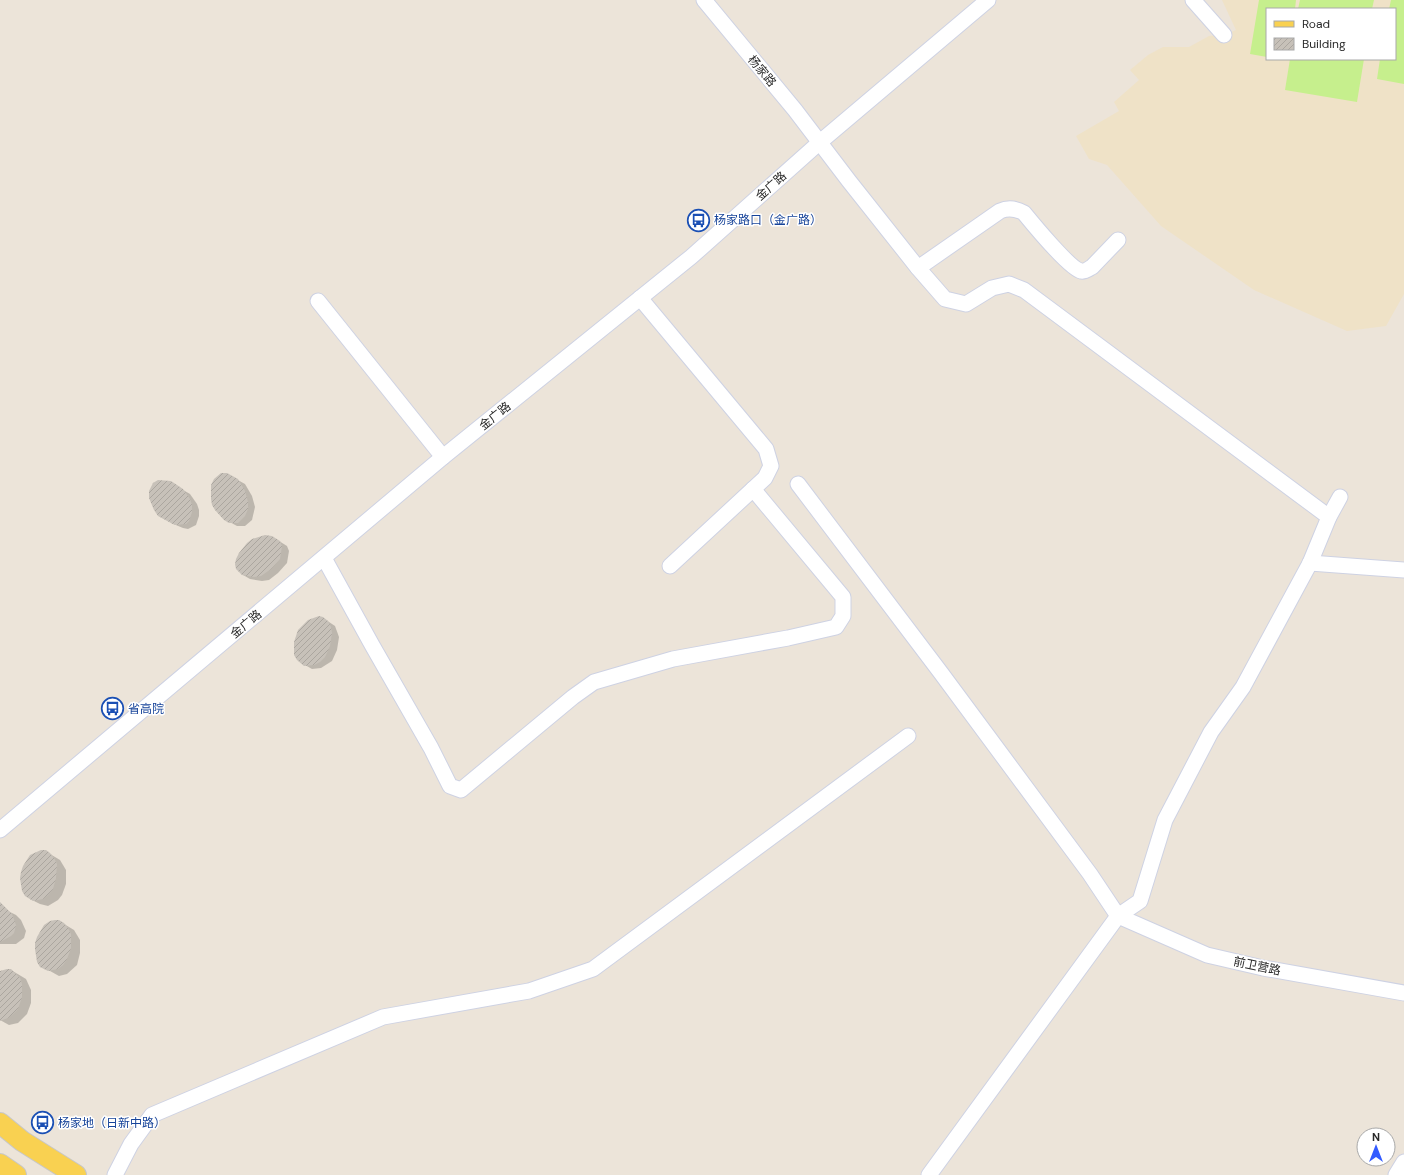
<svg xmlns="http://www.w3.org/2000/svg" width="1404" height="1175" font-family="'DM Sans','Noto Sans SC',sans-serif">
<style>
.education{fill:#efe2c7;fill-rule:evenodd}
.pitch{fill:#c6ef8d}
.shadow{fill:#0003}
.building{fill:url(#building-hatch)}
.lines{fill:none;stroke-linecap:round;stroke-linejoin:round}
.minor-casing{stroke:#ced2e3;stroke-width:17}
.major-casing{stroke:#c7c7c7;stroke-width:22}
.minor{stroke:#fff;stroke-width:15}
.major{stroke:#f9d151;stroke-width:20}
.labels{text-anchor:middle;stroke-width:3;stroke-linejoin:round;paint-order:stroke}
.street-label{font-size:12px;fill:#292929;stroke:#fff}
.transit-label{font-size:12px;fill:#164399;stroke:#fff;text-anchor:start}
</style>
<defs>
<pattern id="building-hatch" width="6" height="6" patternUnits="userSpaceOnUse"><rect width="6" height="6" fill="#c7c1b9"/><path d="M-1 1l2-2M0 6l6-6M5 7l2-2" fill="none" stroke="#aba69f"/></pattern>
</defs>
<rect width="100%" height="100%" fill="#ece4d9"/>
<path class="education" d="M1222,0H1404V294L1386,326L1347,331L1254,290L1161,226L1107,165L1089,159L1076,136L1119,111L1114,102L1139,80L1130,70L1148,55L1163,47H1189L1209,36L1224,35L1236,30ZM1267,9H1395V59H1267Z"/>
<g class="pitch">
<polygon points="1259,0 1296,0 1295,9 1267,9 1267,57 1250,54"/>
<polygon points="1300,0 1374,0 1372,9 1298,9"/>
<polygon points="1391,0 1404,0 1404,84 1377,79 1380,59 1395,59 1395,9 1389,9"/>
<polygon points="1290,59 1364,59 1357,102 1285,90"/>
</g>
<g class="shadow">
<polygon points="227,474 245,484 252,496 255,507 252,520 245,526 237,526 224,519"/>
<polygon points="178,487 190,494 197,504 199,510 199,516 196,525 188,529 183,528 171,523"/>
<polygon points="279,541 287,546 289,551 287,563 278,573 269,580 262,581 250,579 243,575"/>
<polygon points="323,618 335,626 339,637 337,650 332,661 321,668 312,669 305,665"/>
<polygon points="45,851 60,860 66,870 66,884 62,895 58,900 48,906 40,904 30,899"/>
<polygon points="0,907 16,915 21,920 26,931 24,938 16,944 0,944"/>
<polygon points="59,921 74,930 80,940 80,953 77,965 67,974 59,976 41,966"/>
<polygon points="11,970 26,979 31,990 31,1003 27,1014 18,1023 9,1025 0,1020 0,973"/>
</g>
<g class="building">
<polygon points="221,473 227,473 238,479 245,491 248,502 248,509 245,516 238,523 229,523 224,520 215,510 212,505 211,499 211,485 214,479"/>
<polygon points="158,480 171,481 183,489 190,499 192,505 192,512 189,521 186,524 175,525 169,522 158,516 154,510 149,498 149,491 153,483"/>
<polygon points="265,535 272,536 280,541 282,546 280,559 271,569 261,576 254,577 242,575 236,569 235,564 236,559 239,553 247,543 252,539"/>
<polygon points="319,616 323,617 328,621 331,627 332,633 330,646 325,657 320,662 314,665 304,666 297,660 294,655 294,642 298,630 308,620"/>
<polygon points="41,850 46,850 50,853 54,858 57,864 56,878 53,889 48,895 43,899 33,901 25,896 22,891 20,878 21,872 23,866 30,855"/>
<polygon points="0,902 12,914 16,925 14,933 11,936 0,942"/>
<polygon points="55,920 59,920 64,923 68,928 71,934 71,948 67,959 63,965 58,969 48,971 40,967 37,962 35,949 35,943 37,937 44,925 50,921"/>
<polygon points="7,969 11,969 20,978 22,984 22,997 18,1009 13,1014 8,1018 0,1021 0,971"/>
</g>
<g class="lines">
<defs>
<g id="minor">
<polyline points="704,0 795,110 849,181 918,268 945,299 966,304 992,288 1009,284 1024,290 1329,517"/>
<polyline points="1193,0 1224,35"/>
<path d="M918,268L1000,211C1009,207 1017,209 1024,213C1033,224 1070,269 1081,271C1085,272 1088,269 1092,267L1118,240"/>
<polyline points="640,298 766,449 771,466 765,478 670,566"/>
<polyline points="318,301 443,457"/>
<polyline points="798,484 941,673 1090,874 1118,916"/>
<polyline points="324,558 372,645 431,748 450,786 461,790 573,697 594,682 673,659 788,638 836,627 843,616 843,597 753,489"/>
<polyline points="1310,563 1404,570"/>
<polyline points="0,830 443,457 691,257 820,142 988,0"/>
<polyline points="1118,916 1207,955 1263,968 1404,993"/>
<polyline points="115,1175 131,1144 152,1115 383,1017 529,991 593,969 908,736"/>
<polyline points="929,1175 1118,916 1140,901 1165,820 1211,732 1243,687 1310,563 1329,517 1340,497"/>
<polyline points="1396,1175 1404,1162"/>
</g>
<g id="major">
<polyline points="0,1123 22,1141 76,1175"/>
<polyline points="0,1164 16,1175"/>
</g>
</defs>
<use href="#minor" class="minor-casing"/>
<use href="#major" class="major-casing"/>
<use href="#minor" class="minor"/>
<use href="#major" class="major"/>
</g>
<defs>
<symbol id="bus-ring" viewBox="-11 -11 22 22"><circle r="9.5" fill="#fff" stroke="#1a4fb4" stroke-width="1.5"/><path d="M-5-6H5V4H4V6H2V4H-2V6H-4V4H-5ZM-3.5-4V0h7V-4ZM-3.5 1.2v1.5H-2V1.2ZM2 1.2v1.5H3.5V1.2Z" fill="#1a4fb4"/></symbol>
</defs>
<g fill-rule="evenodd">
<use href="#bus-ring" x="686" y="208" width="25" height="25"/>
<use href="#bus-ring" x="100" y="696" width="25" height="25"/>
<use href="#bus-ring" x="30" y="1110" width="25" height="25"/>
</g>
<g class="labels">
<g class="street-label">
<text transform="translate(762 71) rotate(50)" y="4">杨家路</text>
<text transform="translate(771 186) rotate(-42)" y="4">金广路</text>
<text transform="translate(495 416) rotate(-39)" y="4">金广路</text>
<text transform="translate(246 624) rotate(-40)" y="4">金广路</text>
<text transform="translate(1257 966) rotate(12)" y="4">前卫营路</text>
</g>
<g class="transit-label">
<text x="714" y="224">杨家路口（金广路）</text>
<text x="128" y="713">省高院</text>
<text x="58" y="1127">杨家地（日新中路）</text>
</g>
</g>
<rect x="1266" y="8" width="130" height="52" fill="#ffffff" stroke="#a9a9a9"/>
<rect x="1274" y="21" width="20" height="6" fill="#f9d151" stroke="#a9a9a9"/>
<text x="1302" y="28" font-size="12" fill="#292929">Road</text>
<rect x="1274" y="38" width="20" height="12" fill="url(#building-hatch)" stroke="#a9a9a9"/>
<text x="1302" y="48" font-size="12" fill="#292929">Building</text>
<g transform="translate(1376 1147)"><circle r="19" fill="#ffffff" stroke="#a9a9a9"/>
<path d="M0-3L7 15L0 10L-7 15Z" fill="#335bff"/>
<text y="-6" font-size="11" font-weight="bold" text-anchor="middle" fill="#292929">N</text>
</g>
</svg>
